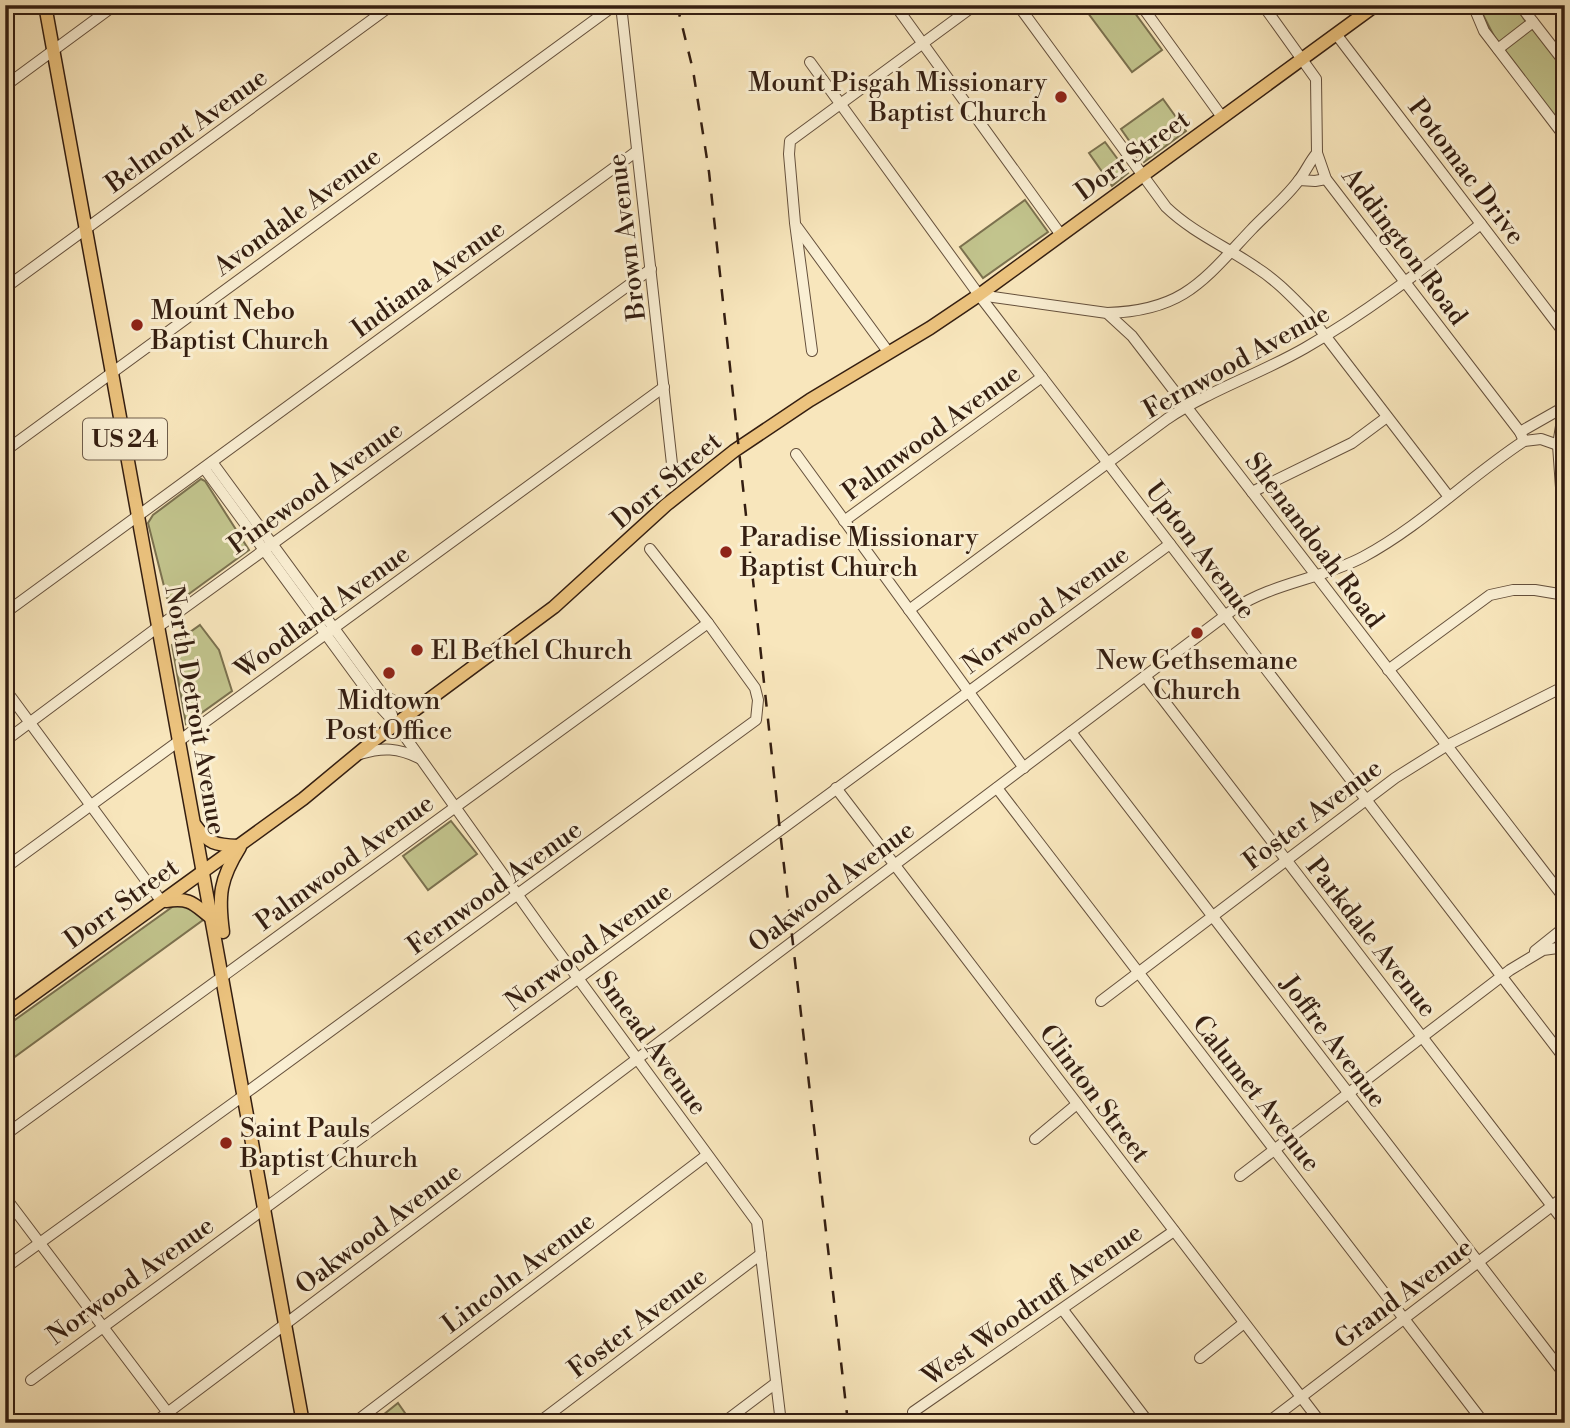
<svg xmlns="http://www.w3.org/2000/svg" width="1570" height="1428" font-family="'Libre Bodoni',serif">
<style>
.green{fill:#c2c48d;stroke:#7b714f;stroke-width:2}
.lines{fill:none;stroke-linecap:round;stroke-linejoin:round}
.minor-casing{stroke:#65503c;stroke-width:12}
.major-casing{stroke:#341e11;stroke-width:15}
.minor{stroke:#faefd3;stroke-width:10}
.major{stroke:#ecc37e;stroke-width:12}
.rail{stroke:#341e11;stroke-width:2.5;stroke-dasharray:12 12;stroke-linecap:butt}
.poi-dot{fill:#8f2418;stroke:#faefd3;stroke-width:2.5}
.labels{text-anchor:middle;stroke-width:6;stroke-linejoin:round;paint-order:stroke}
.shield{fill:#faefd3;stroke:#6f5d4b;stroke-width:2}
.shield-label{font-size:24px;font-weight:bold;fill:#341e11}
.poi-label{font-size:26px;fill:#341e11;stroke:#faefd3;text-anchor:start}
.street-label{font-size:26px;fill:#341e11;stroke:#faefd3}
</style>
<rect width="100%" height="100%" fill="#f8e6bc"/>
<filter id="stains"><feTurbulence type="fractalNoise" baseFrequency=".00286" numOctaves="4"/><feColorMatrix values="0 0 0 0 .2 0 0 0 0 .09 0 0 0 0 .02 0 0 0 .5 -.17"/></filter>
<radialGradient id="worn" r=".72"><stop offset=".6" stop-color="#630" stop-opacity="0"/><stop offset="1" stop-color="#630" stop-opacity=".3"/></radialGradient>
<g class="green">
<polygon points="1082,5 1129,5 1162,50 1132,72"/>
<polygon points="1478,5 1515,5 1526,22 1501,43 1497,42"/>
<polygon points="1530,28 1533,29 1565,70 1565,130 1504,50"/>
<polygon points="1163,99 1186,131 1144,162 1121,129"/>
<polygon points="1105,142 1128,173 1112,186 1089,153"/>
<polygon points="1025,200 1048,232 983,278 960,247"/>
<polygon points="201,479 205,481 249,550 182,599 167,598 148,523 153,515"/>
<polygon points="200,625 219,650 232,691 186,724 172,645"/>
<polygon points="451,821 477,854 428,890 403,856"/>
<polygon points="184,904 194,909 203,920 5,1064 5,1027 175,905"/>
<polygon points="398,1403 412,1423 373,1423"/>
</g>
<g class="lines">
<defs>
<g id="minor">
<polyline points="621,5 672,464"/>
<polyline points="895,5 1061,235"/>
<path d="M1018,5L1166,207C1193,233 1227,247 1257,268C1276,280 1291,296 1307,312L1449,497"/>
<polyline points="1141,5 1222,117"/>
<polyline points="1263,5 1316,79 1317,153 1326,179 1520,432 1524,441"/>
<polyline points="1473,5 1484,31 1565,137"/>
<polyline points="1520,5 1565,63"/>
<polyline points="1336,34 1565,334"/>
<polyline points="1498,49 1533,22"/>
<polyline points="810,62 979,295 1565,1059"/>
<polyline points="5,86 115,5"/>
<polyline points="1299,180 1315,181 1326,179"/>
<polyline points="797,227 889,353"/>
<polyline points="5,288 392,5"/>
<polyline points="979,295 1107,313 1132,336 1565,899"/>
<path d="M1107,313C1183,311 1203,281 1251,230C1266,214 1286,198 1299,180C1306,171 1310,161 1317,153"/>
<polyline points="812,351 795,223 789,154 790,141 975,5"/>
<polyline points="1565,401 1558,445 1565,544"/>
<polyline points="1520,432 1564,407"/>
<polyline points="5,451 615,5"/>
<polyline points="796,454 1024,768"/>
<polyline points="212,462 383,695 392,715"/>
<polyline points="204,468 374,700 396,724 547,936 757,1222 781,1423"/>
<polyline points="1252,492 1352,443 1387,417"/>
<polyline points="844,521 1042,377"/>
<path d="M909,610L1167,419C1210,390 1260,374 1305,348C1368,312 1424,268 1481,224"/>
<polyline points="5,613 637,151"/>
<polyline points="1388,670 1490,595 1513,590 1535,590 1565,595"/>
<polyline points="1145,676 1565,1223"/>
<polyline points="5,689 162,902"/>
<polyline points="383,695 398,703 425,701"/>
<polyline points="1071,732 1565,1375"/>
<polyline points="5,741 158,627 651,269"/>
<path d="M360,754C383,747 398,748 419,758"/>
<polyline points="836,788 1321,1423"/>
<polyline points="997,788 1484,1423"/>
<polyline points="5,868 664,387"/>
<polyline points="1535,951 1565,927"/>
<polyline points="1101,1001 1395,778 1446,746 1565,686"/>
<polyline points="243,1095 756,720 758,700 755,688 708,623 650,549"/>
<polyline points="5,1135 708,623"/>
<polyline points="1035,1139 1077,1104"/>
<polyline points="1240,1176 1510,970 1543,950 1565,947"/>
<polyline points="5,1197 168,1413"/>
<polyline points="5,1268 243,1096"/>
<polyline points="1063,1310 1149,1423"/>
<polyline points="1200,1358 1244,1323"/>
<polyline points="31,1380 1170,544"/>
<path d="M154,1423L1234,609C1272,583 1322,579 1363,557C1421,526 1469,477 1524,441L1541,439L1558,445"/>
<polyline points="354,1423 707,1155"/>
<polyline points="538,1423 761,1254"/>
<polyline points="723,1423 776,1383"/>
<polyline points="921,1423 913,1412 1174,1231"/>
<polyline points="1267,1423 1565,1196"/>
<polyline points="1385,1423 1388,1420"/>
</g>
<g id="major">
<polyline points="45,5 303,1423"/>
<path d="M195,825C209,844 215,845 238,846"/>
<path d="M166,901C192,897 194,905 213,919"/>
<path d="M223,932C218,895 220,879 240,847"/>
<polyline points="5,1015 303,799 373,741 554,607 666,505 734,451 810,400 930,328 979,295 1376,5"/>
</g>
</defs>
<use href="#minor" class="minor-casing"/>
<use href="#major" class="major-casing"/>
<use href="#minor" class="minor"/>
<use href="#major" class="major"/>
<polyline class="rail" points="677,5 693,70 709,172 780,831 848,1423"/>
</g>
<g class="poi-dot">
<circle cx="1061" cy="97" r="7"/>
<circle cx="137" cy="325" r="7"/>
<circle cx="726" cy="552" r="7"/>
<circle cx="1197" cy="633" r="7"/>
<circle cx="417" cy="650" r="7"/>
<circle cx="389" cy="673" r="7"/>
<circle cx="226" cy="1143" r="7"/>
</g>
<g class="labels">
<rect class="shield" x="83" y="418.5" width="84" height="41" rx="5"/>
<g class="shield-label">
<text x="125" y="447">US 24</text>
</g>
<g class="poi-label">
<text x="1047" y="91" text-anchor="end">Mount Pisgah Missionary<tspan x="1047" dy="30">Baptist Church</tspan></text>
<text x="151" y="319">Mount Nebo<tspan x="151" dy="30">Baptist Church</tspan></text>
<text x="740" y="546">Paradise Missionary<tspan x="740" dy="30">Baptist Church</tspan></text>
<text x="431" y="659">El Bethel Church</text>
<text x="1197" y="669" text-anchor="middle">New Gethsemane<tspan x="1197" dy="30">Church</tspan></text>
<text x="389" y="709" text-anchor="middle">Midtown<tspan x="389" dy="30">Post Office</tspan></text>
<text x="240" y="1137">Saint Pauls<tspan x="240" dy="30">Baptist Church</tspan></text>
</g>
<g class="street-label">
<text transform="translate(186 130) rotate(-36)" y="9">Belmont Avenue</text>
<text transform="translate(1132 155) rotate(-36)" y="9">Dorr Street</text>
<text transform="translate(1467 171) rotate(53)" y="9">Potomac Drive</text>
<text transform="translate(297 211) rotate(-36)" y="9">Avondale Avenue</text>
<text transform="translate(626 237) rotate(-97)" y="9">Brown Avenue</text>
<text transform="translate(1405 246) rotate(53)" y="9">Addington Road</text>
<text transform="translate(428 278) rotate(-36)" y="9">Indiana Avenue</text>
<text transform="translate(1236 361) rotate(-29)" y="9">Fernwood Avenue</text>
<text transform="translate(931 432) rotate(-36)" y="9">Palmwood Avenue</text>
<text transform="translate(666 480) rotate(-40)" y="9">Dorr Street</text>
<text transform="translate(315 487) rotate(-36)" y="9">Pinewood Avenue</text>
<text transform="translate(1315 540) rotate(53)" y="9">Shenandoah Road</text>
<text transform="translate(1201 550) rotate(53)" y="9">Upton Avenue</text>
<text transform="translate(1045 609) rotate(-36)" y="9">Norwood Avenue</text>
<text transform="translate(322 611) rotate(-36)" y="9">Woodland Avenue</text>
<text transform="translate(196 710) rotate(80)" y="9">North Detroit Avenue</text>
<text transform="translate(1312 814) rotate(-37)" y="9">Foster Avenue</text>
<text transform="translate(344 862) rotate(-36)" y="9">Palmwood Avenue</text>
<text transform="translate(831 886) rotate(-37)" y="9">Oakwood Avenue</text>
<text transform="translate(494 887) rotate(-36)" y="9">Fernwood Avenue</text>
<text transform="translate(121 903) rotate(-36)" y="9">Dorr Street</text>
<text transform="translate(1372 937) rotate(52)" y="9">Parkdale Avenue</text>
<text transform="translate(588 946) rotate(-36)" y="9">Norwood Avenue</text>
<text transform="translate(1334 1041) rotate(53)" y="9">Joffre Avenue</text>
<text transform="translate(652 1043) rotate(54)" y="9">Smead Avenue</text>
<text transform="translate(1095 1093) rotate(53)" y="9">Clinton Street</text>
<text transform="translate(1257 1093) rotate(52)" y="9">Calumet Avenue</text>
<text transform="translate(378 1228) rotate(-37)" y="9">Oakwood Avenue</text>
<text transform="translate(518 1272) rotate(-37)" y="9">Lincoln Avenue</text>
<text transform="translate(130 1280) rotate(-36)" y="9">Norwood Avenue</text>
<text transform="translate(1403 1293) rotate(-37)" y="9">Grand Avenue</text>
<text transform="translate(1032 1304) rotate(-35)" y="9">West Woodruff Avenue</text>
<text transform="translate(637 1322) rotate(-37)" y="9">Foster Avenue</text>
</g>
</g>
<rect width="1570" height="1428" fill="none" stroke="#f8e6bc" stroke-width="28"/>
<rect x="7" y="7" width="1556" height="1414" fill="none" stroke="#341e11" stroke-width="3.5"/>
<rect x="14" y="14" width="1542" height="1400" fill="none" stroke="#341e11" stroke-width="2"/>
<rect width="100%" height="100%" filter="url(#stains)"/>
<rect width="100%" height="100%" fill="url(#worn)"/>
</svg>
